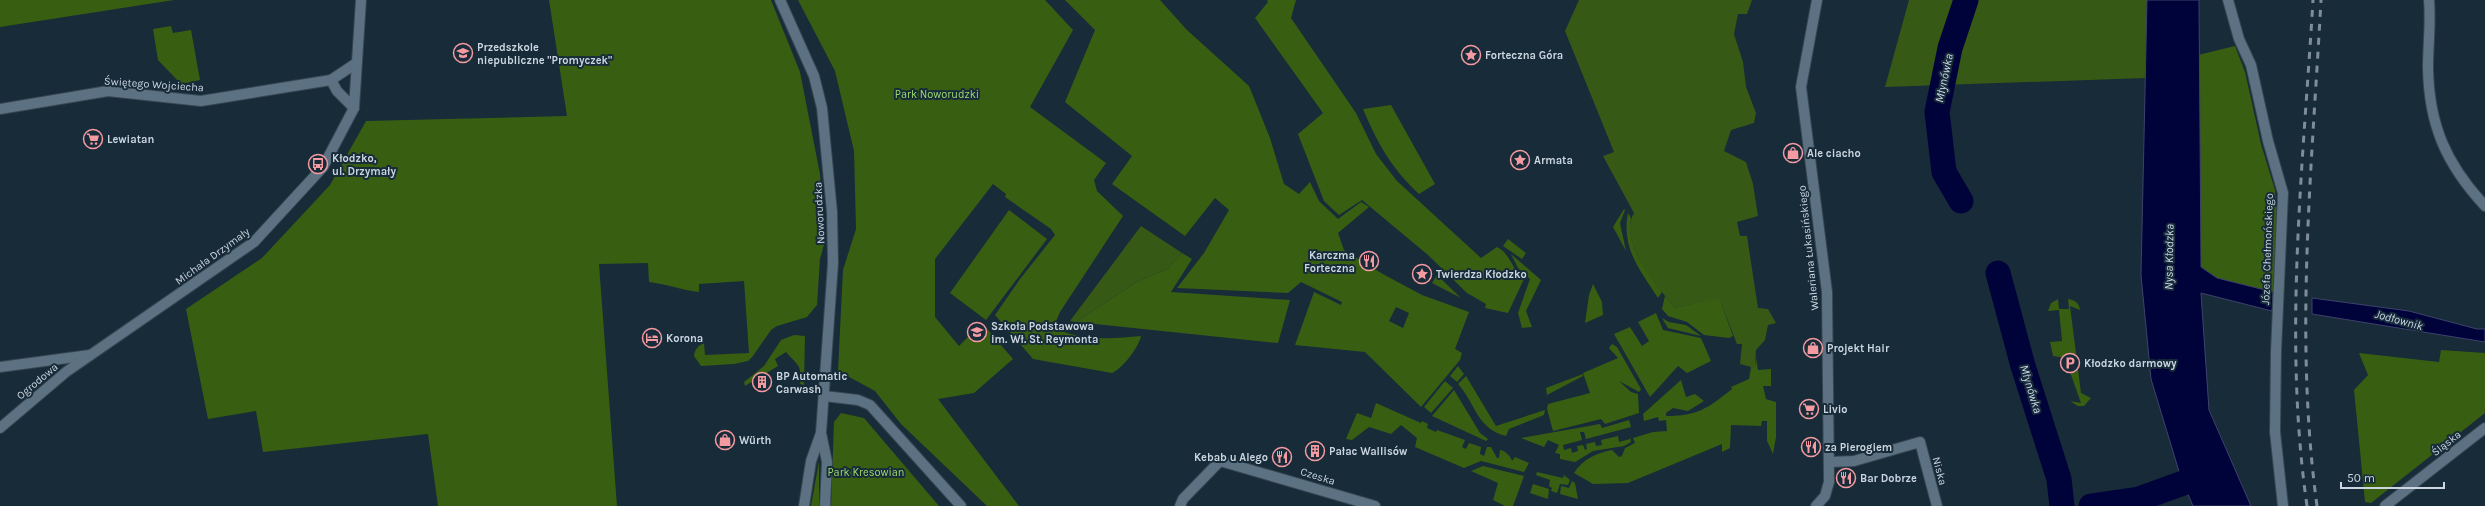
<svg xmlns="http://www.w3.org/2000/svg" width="2485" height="506" font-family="Karla,sans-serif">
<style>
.green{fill:#385e12;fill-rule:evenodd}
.forest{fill:#375916}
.water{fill:#000339;stroke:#3d426b}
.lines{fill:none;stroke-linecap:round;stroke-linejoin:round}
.river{stroke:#000339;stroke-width:25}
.street-casing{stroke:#364651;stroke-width:12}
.secondary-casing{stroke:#364651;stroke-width:12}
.street{stroke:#5c7182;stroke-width:10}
.secondary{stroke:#5c7182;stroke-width:10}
.rail{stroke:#7f8d99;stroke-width:3;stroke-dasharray:7 7;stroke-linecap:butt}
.labels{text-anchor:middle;stroke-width:4;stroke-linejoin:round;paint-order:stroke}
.poi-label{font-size:11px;font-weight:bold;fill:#cbd6e0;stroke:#172b39;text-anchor:start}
.street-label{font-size:11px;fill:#cbd6e0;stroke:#172b39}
.park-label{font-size:11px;fill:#9ddb6b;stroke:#172b39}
.water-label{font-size:12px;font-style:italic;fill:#cdd7ec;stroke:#172b39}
</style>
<rect width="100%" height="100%" fill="#172b39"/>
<g class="green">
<polygon points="0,0 174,0 0,27"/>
<path d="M549,0H771L800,72L820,174L825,241L820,259L817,305L807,317L777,326L771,330L753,356L748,361L734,364L701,366L694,356C695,349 698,346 704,343L705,355L749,353L744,281L699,284V292C681,290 667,284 649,282L648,263L599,264L617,506H438L428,434L263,452L256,411L208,419L186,309L262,258L330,185L366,121L567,116Z"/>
<path d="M798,0H1045L1073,30L1030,107L1106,163L1094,180L1097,191L1123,216L1060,312L1054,326L1050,323V324C1074,342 1112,339 1141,336C1139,347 1123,368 1112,373L1033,359L995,315L1020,279L1055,235L1051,229L1005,197L1006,194L993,184L935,259V317L959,346L982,323L1013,359L974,393L938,399L1019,506H987L901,424L875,391L838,371L843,270L856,229L854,151L835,71Z"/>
<path d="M1065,0H1160L1187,30L1249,86L1270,138L1284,184L1299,194L1310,182L1319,201L1338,219L1361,202L1369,207L1338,233L1344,250L1381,273L1422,295L1469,312L1455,349L1462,353L1460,360L1421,407L1365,352L1295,345L1314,292L1341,305L1342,302L1301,282L1288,293L1177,288L1204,253L1229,210L1215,198L1185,236L1112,184L1132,156L1065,102L1095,30ZM1396,307L1409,313L1403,328L1389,321Z"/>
<path d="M1267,0H1296L1291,18L1356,113L1376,154L1397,181L1481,258L1497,247C1510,253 1512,270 1524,279L1508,313L1485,308L1486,304L1467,293L1428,255L1362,200L1339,215L1324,201L1298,134L1323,113L1255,18L1268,2Z"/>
<polygon points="171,26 173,33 191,30 200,80 181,84 158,60 153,29"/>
<polygon points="2235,46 2245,72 2261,144 2275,190 2277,218 2273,292 2217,278 2201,267 2198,55"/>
<path d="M1391,105L1435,184L1419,194C1391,168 1378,144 1363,109Z"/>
<polygon points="1624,209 1625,210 1620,223 1626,251 1613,227"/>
<polygon points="1009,210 1047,239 986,320 950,293"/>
<path d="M1628,213L1631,218C1626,247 1646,269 1662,292L1658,298C1640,270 1621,248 1628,213Z"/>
<polygon points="1508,239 1526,253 1522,259 1503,246"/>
<polygon points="1182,253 1192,259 1171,292 1290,300 1278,343 1076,322 1138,281 1167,269"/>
<polygon points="1511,254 1541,280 1526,311 1532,327 1522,328 1518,313 1530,279 1518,268"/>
<polygon points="1437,275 1461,298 1432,283"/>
<polygon points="1593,284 1602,302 1603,315 1585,323 1589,295"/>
<polygon points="1665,296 1675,308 1719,297 1733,336 1729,338 1704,335 1687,322 1668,316 1662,309"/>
<path d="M2058,299L2059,309H2069L2068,299C2075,300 2079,303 2080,310L2070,306L2081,393L2091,398L2084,406H2078L2070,401L2081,403L2065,358L2053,356L2050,342L2062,341L2059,310L2048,311L2051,303Z"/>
<polygon points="1656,313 1663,330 1701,338 1711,361 1687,373 1678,366 1650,397 1614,334 1630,327 1642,346 1649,341 1638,322"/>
<polygon points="1662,318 1669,322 1686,325 1701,336 1668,328"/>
<path d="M794,335L805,336L804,385L800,384C802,364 798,366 786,352L775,359L778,366L745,386L744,382L764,366L781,340Z"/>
<polygon points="1612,344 1617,347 1641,389 1639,392 1619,381 1631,392 1638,394 1639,413 1605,424 1601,419 1553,431 1547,409 1548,404 1590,393 1583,373 1618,358 1609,348"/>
<polygon points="2441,350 2485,353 2485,413 2371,503 2365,502 2354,390 2368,375 2359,353 2439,362"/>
<path d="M1756,358L1758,370L1771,369V386H1763L1766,399L1776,402V437L1773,454L1767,441V421H1762L1761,426L1731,425L1730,448L1722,452V444L1628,483L1593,484L1574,473C1583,459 1596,453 1612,450L1619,457L1622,456L1625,448L1635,443L1633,438L1653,432L1667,431L1666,420L1659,421L1658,417L1644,421L1643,414L1681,380L1686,397L1695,394L1704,401L1688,411L1673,408L1666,413V416C1698,416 1708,408 1732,389L1731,387L1749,379L1751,367H1755Z"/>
<polygon points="1458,366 1464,374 1457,382 1450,376"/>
<polygon points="1583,374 1583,376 1547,395 1546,388"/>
<path d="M1466,376L1496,426L1545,410L1544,415L1509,429L1506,436C1477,429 1476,404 1458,384Z"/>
<polygon points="1445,381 1453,388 1431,413 1424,407"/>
<polygon points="1454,390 1480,433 1488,439 1486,441 1432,416"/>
<path d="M1376,403L1421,423L1422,421L1428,424L1427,428L1436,432L1437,430L1465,440L1462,447L1466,449L1469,443L1481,447L1480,454L1484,456L1487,447H1491L1497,458H1499L1500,450C1504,450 1511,456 1512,461L1515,457L1529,463L1524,472L1481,461L1464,468L1415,447L1417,438L1401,425L1391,434L1369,427L1352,440L1346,439L1357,413L1371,418Z"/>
<polygon points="841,413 864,418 939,506 831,506 834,422"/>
<polygon points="1629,420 1631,427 1586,439 1584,432 1580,432 1582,440 1563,445 1564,450 1571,448 1572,453 1578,451 1577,446 1583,445 1585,450 1587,449 1586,444 1595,442 1596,446 1602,445 1601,440 1618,436 1619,442 1630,439 1630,436 1631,442 1624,446 1593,451 1575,462 1560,459 1560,454 1555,453 1559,445 1548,440 1544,447 1521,438 1600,424 1602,428"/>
<polygon points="819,461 819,506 811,506"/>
<polygon points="1483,466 1524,476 1513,506 1505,506 1493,500 1498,483 1471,471"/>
<polygon points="1537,472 1563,478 1564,475 1570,480 1568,485 1560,484 1557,493 1551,491 1552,488 1549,486 1550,480 1536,475"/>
<polygon points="1572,481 1575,483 1578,499 1560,494 1561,486 1569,488"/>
<polygon points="1533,484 1549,489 1548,499 1530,493"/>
</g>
<g class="forest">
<path d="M1579,0H1752L1747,14H1738L1734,34L1743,62L1746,87L1756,113L1754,123L1731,130L1724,151L1746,162L1753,184L1758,216L1737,222L1740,236H1747L1758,308L1768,309L1776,323L1768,325L1765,340L1756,350L1755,368L1740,364L1742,344H1737L1719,298L1675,308C1658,288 1617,240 1634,213L1603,156L1614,152L1565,31Z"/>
<polygon points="1909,0 2147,0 2146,78 1885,87"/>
<polygon points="1141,226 1182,253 1167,269 1138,281 1076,322 1070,321"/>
</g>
<g class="water">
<polygon points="2147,0 2199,0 2201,267 2217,278 2273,292 2272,311 2201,293 2209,410 2251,506 2193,506 2181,478 2151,379 2141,275"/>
<polygon points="2312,298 2409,311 2477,329 2485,329 2485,342 2312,314"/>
</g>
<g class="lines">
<g class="river">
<polyline points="1961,201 1944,172 1937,112 1950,48 1966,0"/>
<polyline points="1998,273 2023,366 2059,479 2062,506"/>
<polyline points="2091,506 2139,499 2208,474"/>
</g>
<defs>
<g id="street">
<polyline points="2228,0 2239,39 2251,65 2268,141 2283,193 2276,352 2275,432 2283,506"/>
<polyline points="331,80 337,91 354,108"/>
<polyline points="0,109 108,91 201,101 331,80 355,64"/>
<polyline points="0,367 90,355"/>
<polyline points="824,396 858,400 870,405 961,506"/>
<polyline points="0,428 66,372 254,242 323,167 354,108 361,0"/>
<polyline points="1830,462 1854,461 1920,442 1937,506"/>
<polyline points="1180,506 1183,499 1220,461 1375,506"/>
<polyline points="1816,506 1825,496 1829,482 1827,292 1801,87 1817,0"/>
<polyline points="2385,506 2485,428"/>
</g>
<g id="secondary">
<polyline points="780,0 814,76 822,108 832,212 833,263 821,433 811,461 804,506"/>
<path d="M2429,0C2431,22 2428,45 2428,68C2429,125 2446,164 2485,206"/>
<polyline points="821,433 827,462 825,506"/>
</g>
</defs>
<use href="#street" class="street-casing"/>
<use href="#secondary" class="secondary-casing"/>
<use href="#street" class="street"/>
<use href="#secondary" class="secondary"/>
<g class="rail">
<path d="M2307,506C2283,339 2303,168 2313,0"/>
<path d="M2317,506C2294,338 2312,168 2321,0"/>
</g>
</g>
<defs>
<symbol id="school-ring" viewBox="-11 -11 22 22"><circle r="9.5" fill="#172b39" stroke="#f49aa1" stroke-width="1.5"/><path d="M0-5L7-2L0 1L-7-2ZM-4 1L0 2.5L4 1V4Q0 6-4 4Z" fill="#f49aa1"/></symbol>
<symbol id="sight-ring" viewBox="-11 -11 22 22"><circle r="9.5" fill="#172b39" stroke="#f49aa1" stroke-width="1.5"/><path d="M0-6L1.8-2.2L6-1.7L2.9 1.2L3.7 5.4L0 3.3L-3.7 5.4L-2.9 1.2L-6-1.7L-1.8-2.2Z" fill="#f49aa1"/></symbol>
<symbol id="supermarket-ring" viewBox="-11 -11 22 22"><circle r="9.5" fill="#172b39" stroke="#f49aa1" stroke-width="1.5"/><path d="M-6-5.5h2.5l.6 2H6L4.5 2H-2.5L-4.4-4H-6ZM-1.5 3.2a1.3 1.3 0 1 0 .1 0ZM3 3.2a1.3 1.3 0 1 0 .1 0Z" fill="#f49aa1"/></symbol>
<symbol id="shop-ring" viewBox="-11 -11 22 22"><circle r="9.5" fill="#172b39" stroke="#f49aa1" stroke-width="1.5"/><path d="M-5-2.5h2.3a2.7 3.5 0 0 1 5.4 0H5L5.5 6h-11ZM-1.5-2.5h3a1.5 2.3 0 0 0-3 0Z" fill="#f49aa1"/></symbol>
<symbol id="bus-ring" viewBox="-11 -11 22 22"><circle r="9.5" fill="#172b39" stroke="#f49aa1" stroke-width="1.5"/><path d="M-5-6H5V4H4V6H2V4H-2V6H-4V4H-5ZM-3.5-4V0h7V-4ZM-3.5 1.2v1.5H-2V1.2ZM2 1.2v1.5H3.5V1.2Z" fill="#f49aa1"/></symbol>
<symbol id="restaurant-ring" viewBox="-11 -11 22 22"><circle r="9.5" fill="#172b39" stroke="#f49aa1" stroke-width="1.5"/><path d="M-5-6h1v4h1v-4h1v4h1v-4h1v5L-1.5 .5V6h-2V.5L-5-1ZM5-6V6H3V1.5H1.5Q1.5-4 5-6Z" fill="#f49aa1"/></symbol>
<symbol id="hotel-ring" viewBox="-11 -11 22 22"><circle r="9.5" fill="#172b39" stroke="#f49aa1" stroke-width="1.5"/><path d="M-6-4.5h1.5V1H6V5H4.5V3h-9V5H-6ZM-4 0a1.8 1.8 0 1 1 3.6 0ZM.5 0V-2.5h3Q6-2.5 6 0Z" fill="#f49aa1"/></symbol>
<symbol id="parking-ring" viewBox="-11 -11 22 22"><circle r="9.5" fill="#172b39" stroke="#f49aa1" stroke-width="1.5"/><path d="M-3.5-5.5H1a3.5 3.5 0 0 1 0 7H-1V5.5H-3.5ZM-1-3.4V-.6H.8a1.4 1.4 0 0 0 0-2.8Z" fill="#f49aa1"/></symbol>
<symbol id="building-ring" viewBox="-11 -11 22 22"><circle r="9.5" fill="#172b39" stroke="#f49aa1" stroke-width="1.5"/><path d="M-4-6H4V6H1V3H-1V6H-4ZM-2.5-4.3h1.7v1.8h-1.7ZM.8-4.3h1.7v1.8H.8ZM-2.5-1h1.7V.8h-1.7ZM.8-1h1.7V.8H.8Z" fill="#f49aa1"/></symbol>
</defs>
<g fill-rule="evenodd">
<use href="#school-ring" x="452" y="42" width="22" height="22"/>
<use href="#sight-ring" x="1460" y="44" width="22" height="22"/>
<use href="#supermarket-ring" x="82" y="128" width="22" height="22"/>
<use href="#shop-ring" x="1782" y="142" width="22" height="22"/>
<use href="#sight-ring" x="1509" y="149" width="22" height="22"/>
<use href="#bus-ring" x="307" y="153" width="22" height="22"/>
<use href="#restaurant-ring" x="1358" y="250" width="22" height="22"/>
<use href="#sight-ring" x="1411" y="263" width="22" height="22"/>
<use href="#school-ring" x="966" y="321" width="22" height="22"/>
<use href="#hotel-ring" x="641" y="327" width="22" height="22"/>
<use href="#shop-ring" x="1802" y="337" width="22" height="22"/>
<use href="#parking-ring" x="2059" y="352" width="22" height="22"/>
<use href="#building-ring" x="751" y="371" width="22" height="22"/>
<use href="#supermarket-ring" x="1798" y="398" width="22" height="22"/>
<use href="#shop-ring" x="714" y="429" width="22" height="22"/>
<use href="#restaurant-ring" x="1800" y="436" width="22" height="22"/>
<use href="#building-ring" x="1304" y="440" width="22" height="22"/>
<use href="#restaurant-ring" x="1271" y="446" width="22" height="22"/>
<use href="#restaurant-ring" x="1835" y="467" width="22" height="22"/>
</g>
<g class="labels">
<g class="poi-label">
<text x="477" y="51">Przedszkole<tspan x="477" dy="13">niepubliczne "Promyczek"</tspan></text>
<text x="1485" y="59">Forteczna Góra</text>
<text x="107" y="143">Lewiatan</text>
<text x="1807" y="157">Ale ciacho</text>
<text x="332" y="162">Kłodzko,<tspan x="332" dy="13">ul. Drzymały</tspan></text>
<text x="1534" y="164">Armata</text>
<text x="1355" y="259" text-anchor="end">Karczma<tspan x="1355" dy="13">Forteczna</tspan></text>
<text x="1436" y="278">Twierdza Kłodzko</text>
<text x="991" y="330">Szkoła Podstawowa<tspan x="991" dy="13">im. Wł. St. Reymonta</tspan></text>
<text x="666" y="342">Korona</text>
<text x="1827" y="352">Projekt Hair</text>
<text x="2084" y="367">Kłodzko darmowy</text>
<text x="776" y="380">BP Automatic<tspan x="776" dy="13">Carwash</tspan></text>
<text x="1823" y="413">Livio</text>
<text x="739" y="444">Würth</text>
<text x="1825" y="451">za Pierogiem</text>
<text x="1329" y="455">Pałac Wallisów</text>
<text x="1268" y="461" text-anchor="end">Kebab u Alego</text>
<text x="1860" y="482">Bar Dobrze</text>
</g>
<g class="street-label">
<text transform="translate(154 84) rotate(4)" y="4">Świętego Wojciecha</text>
<text transform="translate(819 213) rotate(-93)" y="4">Noworudzka</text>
<text transform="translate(1808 248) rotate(-96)" y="4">Waleriana Łukasińskiego</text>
<text transform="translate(2267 249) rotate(-88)" y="4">Józefa Chełmońskiego</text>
<text transform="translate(212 256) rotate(-36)" y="4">Michała Drzymały</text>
<text transform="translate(37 381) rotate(-40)" y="4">Ogrodowa</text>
<text transform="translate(2446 443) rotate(-38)" y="4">Śląska</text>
<text transform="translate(1940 471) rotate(75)" y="4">Niska</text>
<text transform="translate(1318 476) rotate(17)" y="4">Czeska</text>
</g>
<g class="park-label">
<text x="937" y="98">Park Noworudzki</text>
<text x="866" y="476">Park Kresowian</text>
</g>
<g class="water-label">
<text transform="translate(1944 78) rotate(-78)" y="4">Młynówka</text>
<text transform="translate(2169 257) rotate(-89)" y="4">Nysa Kłodzka</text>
<text transform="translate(2399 320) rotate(15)" y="4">Jodłownik</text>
<text transform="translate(2031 389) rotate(73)" y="4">Młynówka</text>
</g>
</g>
<path d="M2341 482v6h103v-6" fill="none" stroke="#cbd6e0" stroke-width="2"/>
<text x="2347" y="482" font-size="12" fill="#cbd6e0" stroke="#172b39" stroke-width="3" paint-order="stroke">50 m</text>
</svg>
